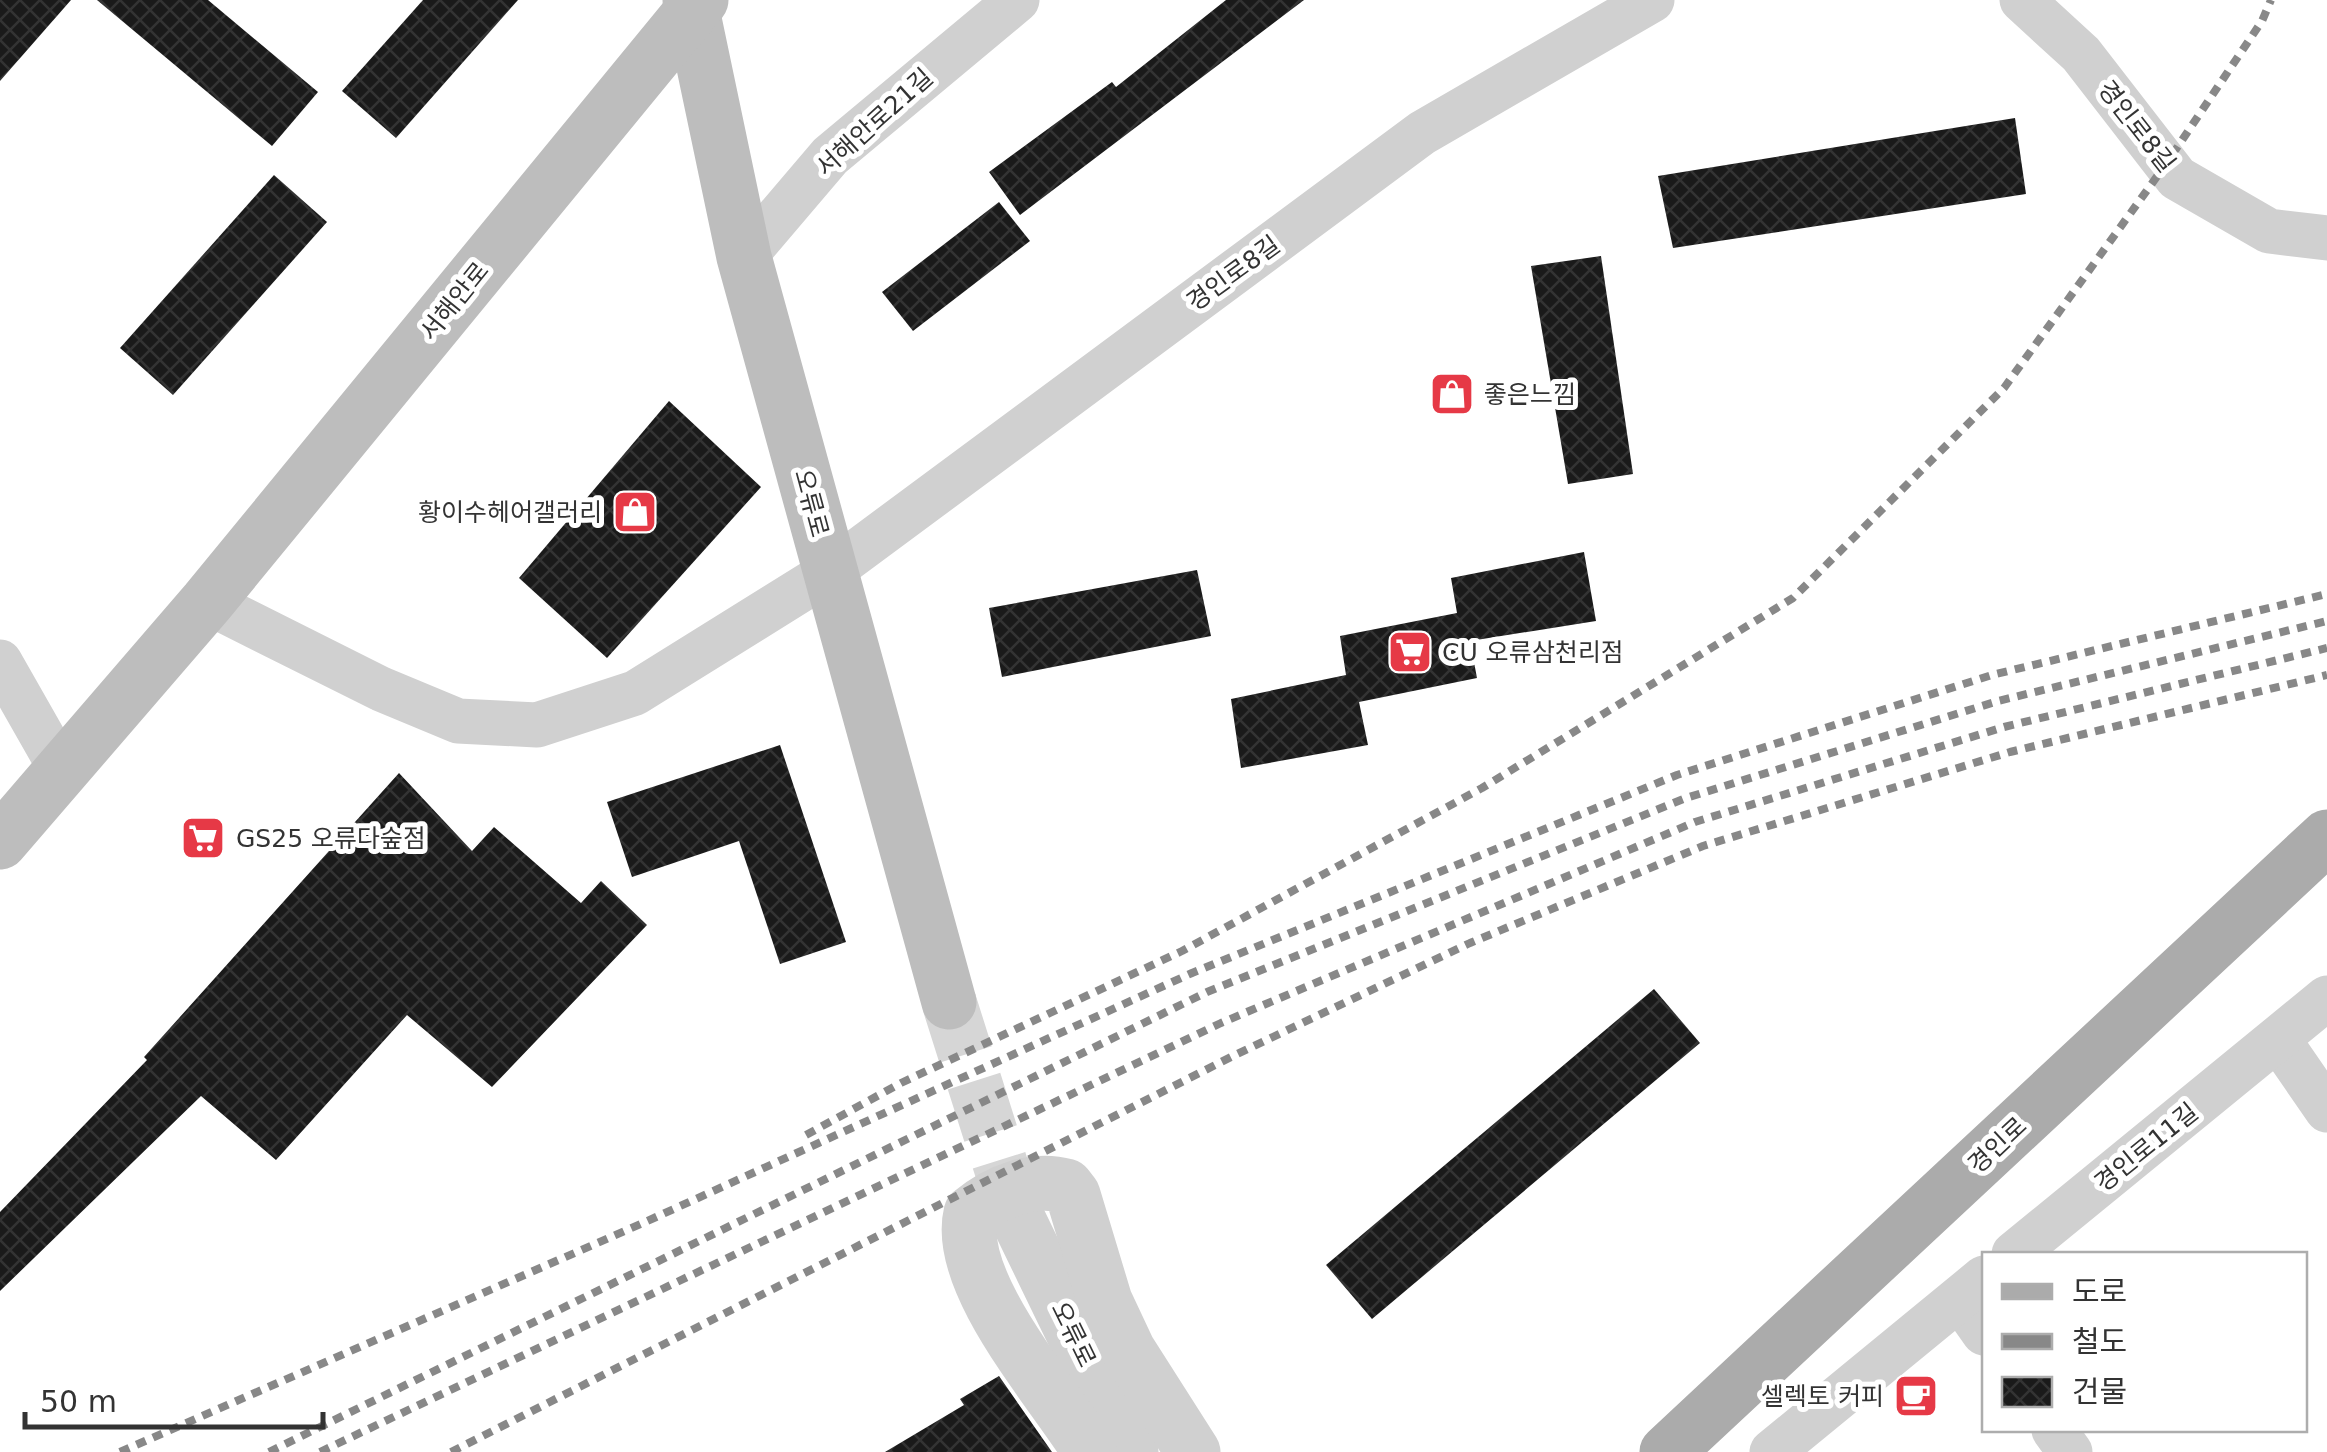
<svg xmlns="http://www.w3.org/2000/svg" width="2327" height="1452" font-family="'DejaVu Sans','Noto Sans KR',sans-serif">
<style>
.building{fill:url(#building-cross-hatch)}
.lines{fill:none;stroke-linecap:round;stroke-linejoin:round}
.secondary-tunnel{stroke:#d6d6d6;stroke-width:55;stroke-dasharray:55 28;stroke-linecap:butt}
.minor{stroke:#d0d0d0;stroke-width:45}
.tertiary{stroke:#d0d0d0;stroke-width:55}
.secondary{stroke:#bdbdbd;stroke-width:55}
.primary{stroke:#ababab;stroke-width:55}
.rail{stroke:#888;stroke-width:8;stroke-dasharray:10 8;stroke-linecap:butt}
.labels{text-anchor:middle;stroke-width:10;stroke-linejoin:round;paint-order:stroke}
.street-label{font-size:25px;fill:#333;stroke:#fff}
.poi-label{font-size:25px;fill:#333;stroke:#fff;text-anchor:start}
</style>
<defs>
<pattern id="building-cross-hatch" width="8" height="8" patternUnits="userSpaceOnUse" patternTransform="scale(2.5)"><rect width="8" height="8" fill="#1a1a1a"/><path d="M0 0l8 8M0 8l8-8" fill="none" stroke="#333"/></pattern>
</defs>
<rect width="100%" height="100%" fill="#fff"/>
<g class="building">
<polygon points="0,0 71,0 0,81"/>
<polygon points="97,0 208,0 318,92 272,146"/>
<polygon points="423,0 518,0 396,138 342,91"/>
<polygon points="1226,0 1304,0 1020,215 989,172 1112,82 1116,87"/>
<polygon points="2015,118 2026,194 1673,248 1658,176"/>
<polygon points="274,175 327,222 173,395 120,348"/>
<polygon points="999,202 1030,241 913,331 882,292"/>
<polygon points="1601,256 1633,474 1568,484 1531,266"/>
<polygon points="669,401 761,487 607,658 519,578"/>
<polygon points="1584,552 1596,621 1470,641 1477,678 1359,702 1368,745 1241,768 1231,699 1346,675 1340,636 1457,613 1451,578"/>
<polygon points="1197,570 1211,636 1002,677 989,608"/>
<polygon points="780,745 846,942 780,964 739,841 632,877 607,802"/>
<polygon points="399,773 472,851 494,827 581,903 601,881 647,925 492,1087 407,1015 276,1160 201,1096 0,1291 0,1212 147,1060 144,1057"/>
<polygon points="1654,989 1700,1043 1372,1319 1326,1265"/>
<polygon points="999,1376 1052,1452 885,1452 964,1405 960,1399"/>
</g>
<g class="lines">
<polyline class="secondary-tunnel" points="949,1002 1017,1217"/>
<g class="minor">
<polyline points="2022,0 2081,54 2177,178 2269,231 2327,238"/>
<polyline points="744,257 830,156 1017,0"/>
<polyline points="207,602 381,689 458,721 537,725 635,693 831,571 1422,133 1652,0"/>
<polyline points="0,662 62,771"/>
<polyline points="2278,1039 2327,1110"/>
<polyline points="2014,1254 2327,998"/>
<polyline points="1960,1299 1984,1333"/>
<polyline points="2054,1430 2070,1452"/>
<polyline points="1772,1452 1984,1278"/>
</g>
<g class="tertiary">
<polyline points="1017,1217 1131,1452"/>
<path d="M1090,1452C1054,1393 954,1283 971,1213C997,1191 1033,1177 1066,1186L1073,1195L1105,1301L1128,1350L1193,1452"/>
</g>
<g class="secondary">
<polyline points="690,0 744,257 949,1002"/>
<polyline points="0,842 207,602 701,0"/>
</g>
<polyline class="primary" points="1667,1452 2327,837"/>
<g class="rail">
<polyline points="806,1135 901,1083 1182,951 1482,788 1793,598 2004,388 2166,164 2262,21 2271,0"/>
<polyline points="120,1452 643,1223 1192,973 1677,775 1992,675 2327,594"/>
<polyline points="269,1452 1207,992 1686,798 1998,701 2327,621"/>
<polyline points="320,1452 1221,1023 1695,822 2004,727 2327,648"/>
<polyline points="451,1452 1235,1055 1470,943 1703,846 2010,752 2327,675"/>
</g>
</g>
<defs>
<symbol id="shop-square" viewBox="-11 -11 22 22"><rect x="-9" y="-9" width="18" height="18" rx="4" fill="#e63946" stroke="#fff"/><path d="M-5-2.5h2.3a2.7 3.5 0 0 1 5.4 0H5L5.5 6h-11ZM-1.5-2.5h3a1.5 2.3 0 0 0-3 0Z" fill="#fff"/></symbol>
<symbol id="supermarket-square" viewBox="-11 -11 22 22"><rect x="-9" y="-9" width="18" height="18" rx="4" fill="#e63946" stroke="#fff"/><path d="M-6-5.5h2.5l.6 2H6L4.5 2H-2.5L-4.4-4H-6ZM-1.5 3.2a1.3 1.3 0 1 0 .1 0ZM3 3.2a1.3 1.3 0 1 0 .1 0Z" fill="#fff"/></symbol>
<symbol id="cafe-square" viewBox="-11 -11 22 22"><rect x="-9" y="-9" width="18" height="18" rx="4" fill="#e63946" stroke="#fff"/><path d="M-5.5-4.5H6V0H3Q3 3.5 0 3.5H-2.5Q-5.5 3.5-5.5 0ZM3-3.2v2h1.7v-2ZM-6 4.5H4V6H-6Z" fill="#fff"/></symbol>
</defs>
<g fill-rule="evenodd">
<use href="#shop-square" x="1427" y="369" width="50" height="50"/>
<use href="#shop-square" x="610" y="487" width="50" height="50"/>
<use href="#supermarket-square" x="1385" y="627" width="50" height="50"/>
<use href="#supermarket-square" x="178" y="813" width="50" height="50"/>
<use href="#cafe-square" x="1891" y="1371" width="50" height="50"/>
</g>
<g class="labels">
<g class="street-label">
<text transform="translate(874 122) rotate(-42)" y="9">서해안로21길</text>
<text transform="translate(2137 126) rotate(52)" y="9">경인로8길</text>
<text transform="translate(1233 273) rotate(-36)" y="9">경인로8길</text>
<text transform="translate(454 301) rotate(-51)" y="9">서해안로</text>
<text transform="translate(812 503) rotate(75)" y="9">오류로</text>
<text transform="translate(1997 1145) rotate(-43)" y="9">경인로</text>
<text transform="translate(2146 1147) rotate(-39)" y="9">경인로11길</text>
<text transform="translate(1074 1334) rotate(64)" y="9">오류로</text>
</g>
<g class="poi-label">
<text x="1484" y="403">좋은느낌</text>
<text x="602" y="521" text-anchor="end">황이수헤어갤러리</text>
<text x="1442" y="661">CU 오류삼천리점</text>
<text x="236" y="847">GS25 오류다숲점</text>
<text x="1884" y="1405" text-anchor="end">셀렉토 커피</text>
</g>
</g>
<rect x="1982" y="1252" width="325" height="180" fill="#ffffff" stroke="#adadad" stroke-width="2.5"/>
<rect x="2002" y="1284" width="50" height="15" fill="#ababab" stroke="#adadad" stroke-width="2.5"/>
<text x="2072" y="1302" font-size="30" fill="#333333">도로</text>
<rect x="2002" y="1334" width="50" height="15" fill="#888888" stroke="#adadad" stroke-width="2.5"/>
<text x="2072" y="1352" font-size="30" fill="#333333">철도</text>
<rect x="2002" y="1377" width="50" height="30" fill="url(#building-cross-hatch)" stroke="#adadad" stroke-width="2.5"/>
<text x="2072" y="1402" font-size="30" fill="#333333">건물</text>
<path d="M25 1412v15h298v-15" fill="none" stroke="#333333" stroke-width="5"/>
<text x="40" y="1412" font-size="30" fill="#333333" stroke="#ffffff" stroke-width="8" paint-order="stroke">50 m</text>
</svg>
